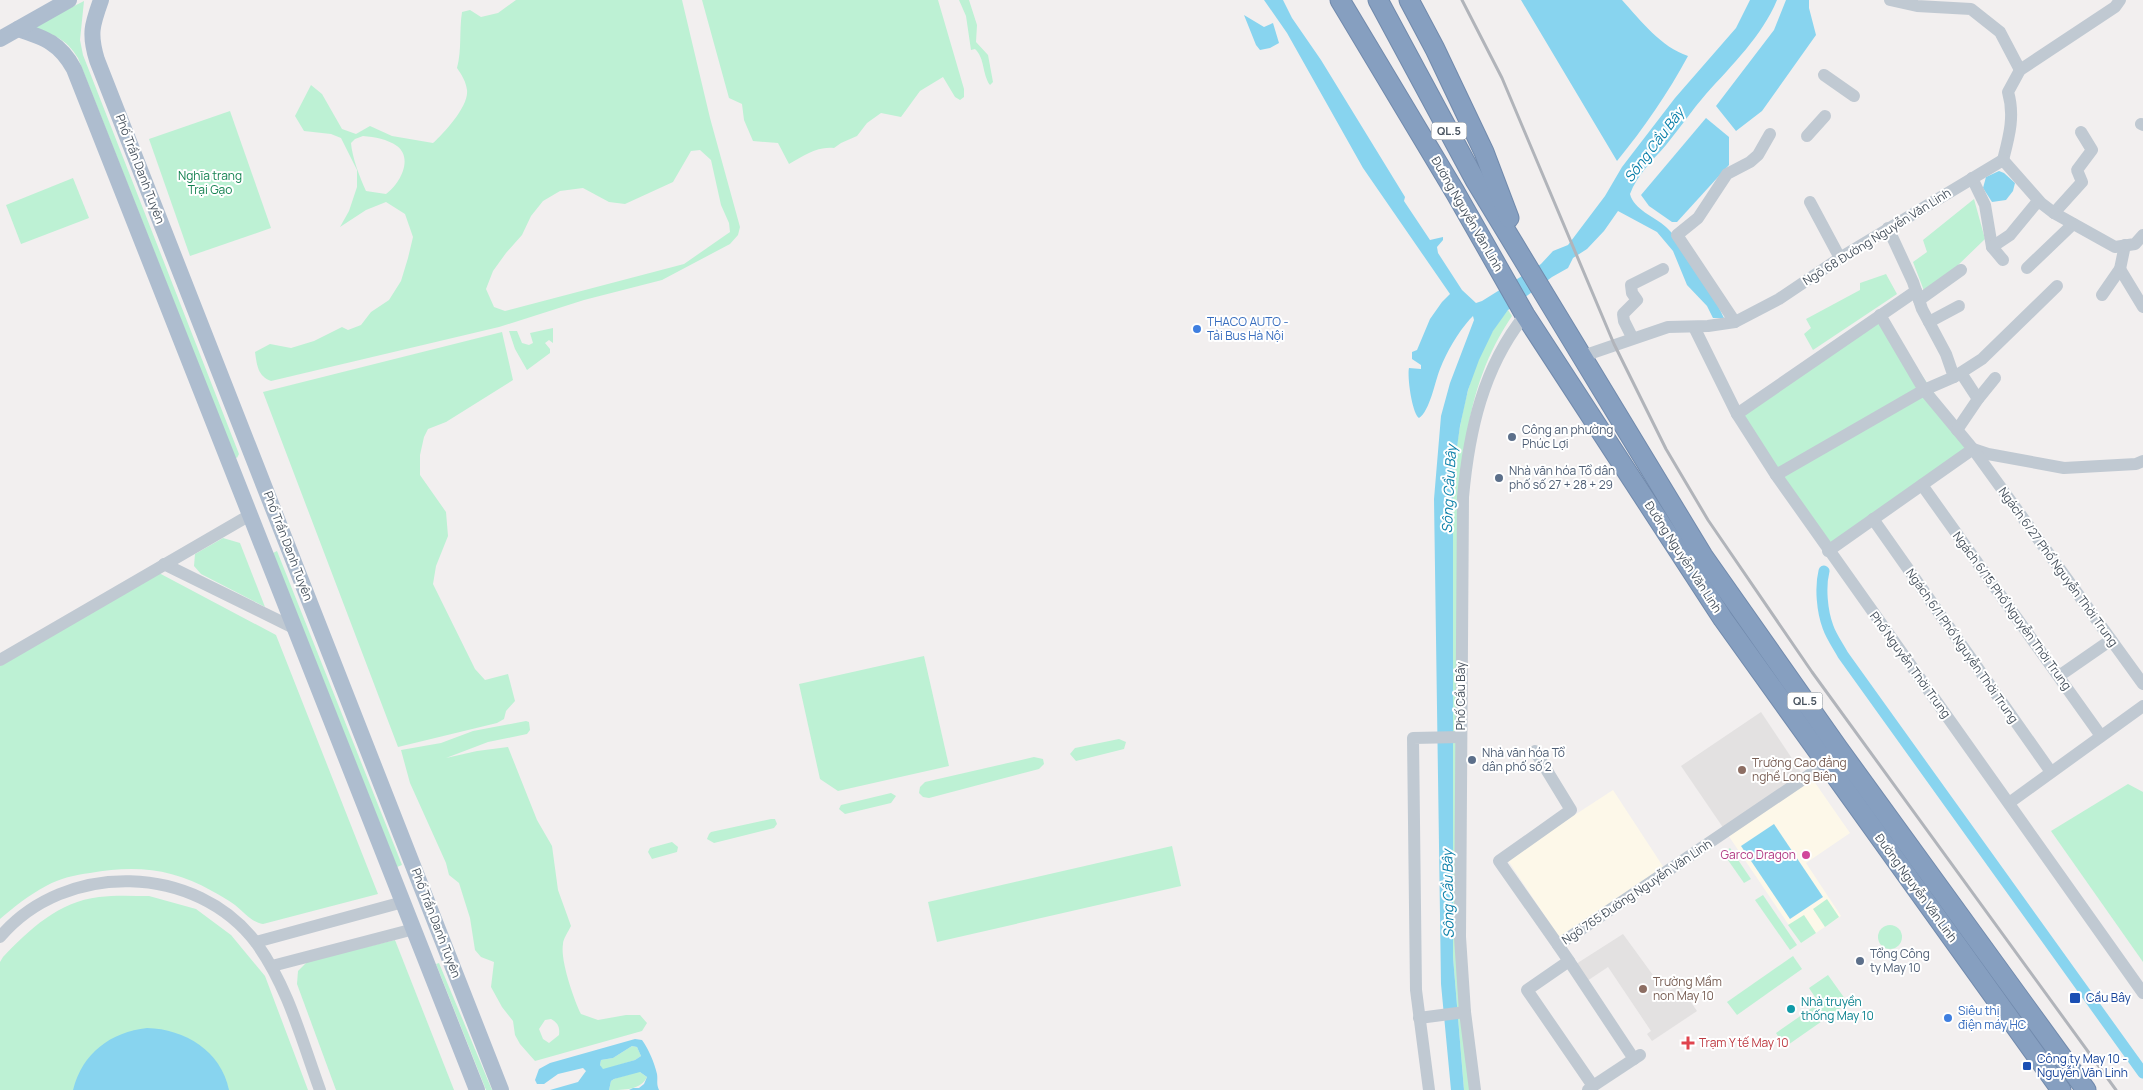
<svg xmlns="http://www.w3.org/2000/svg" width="2143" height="1090" font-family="Manrope,sans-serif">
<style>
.commercial{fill:#fdf8e9}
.education{fill:#e3e1e1}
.green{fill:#bdf1d4;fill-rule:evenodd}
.water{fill:#88d4ef;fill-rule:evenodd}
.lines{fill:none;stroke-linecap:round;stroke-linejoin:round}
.canal{stroke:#88d4ef;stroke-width:11}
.highway-casing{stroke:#718aac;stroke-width:21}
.minor{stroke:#c0c9d2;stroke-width:12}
.major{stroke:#aebdcf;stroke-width:16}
.highway{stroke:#869fc0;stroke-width:19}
.rail{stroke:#b1b4ba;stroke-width:3}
.shop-dot{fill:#3f7fe0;stroke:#fff;stroke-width:2}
.service-dot{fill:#5c6f8a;stroke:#fff;stroke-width:2}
.education-dot{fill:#8d6e63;stroke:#fff;stroke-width:2}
.hotel-dot{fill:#d1479c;stroke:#fff;stroke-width:2}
.transit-dot{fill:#1a4fb4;stroke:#fff;stroke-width:2}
.culture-dot{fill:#0f9aa8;stroke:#fff;stroke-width:2}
.health-dot{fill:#e0444e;stroke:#fff;stroke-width:2}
.labels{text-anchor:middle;stroke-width:4;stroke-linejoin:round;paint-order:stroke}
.shield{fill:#fff;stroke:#7e868e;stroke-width:1}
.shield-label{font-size:11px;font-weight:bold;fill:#47525e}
.street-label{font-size:12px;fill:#47525e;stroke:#fff}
.park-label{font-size:12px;fill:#148251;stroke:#fff}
.shop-label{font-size:12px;fill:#366cbe;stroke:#fff;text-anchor:start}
.service-label{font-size:12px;fill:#4e5e75;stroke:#fff;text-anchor:start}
.education-label{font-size:12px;fill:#785e54;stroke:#fff;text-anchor:start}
.hotel-label{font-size:12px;fill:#b23c85;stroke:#fff;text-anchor:end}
.transit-label{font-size:12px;fill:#164399;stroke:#fff;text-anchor:start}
.culture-label{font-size:12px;fill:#0d838f;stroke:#fff;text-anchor:start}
.health-label{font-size:12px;fill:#be3a42;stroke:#fff;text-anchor:start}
.water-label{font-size:14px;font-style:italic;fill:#087ea8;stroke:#fff}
</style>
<rect width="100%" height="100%" fill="#f2efef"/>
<g class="commercial">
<polygon points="1811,777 1850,833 1806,863 1841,916 1801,943 1728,835"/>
<polygon points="1613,790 1664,868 1559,937 1507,859"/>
</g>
<g class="education">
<polygon points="1761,712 1803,775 1724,829 1681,766"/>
<polygon points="1623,934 1666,993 1679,985 1697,1011 1652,1041 1647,1034 1651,1031 1608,967 1587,981 1576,964"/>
</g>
<g class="green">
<path d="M516,0H682L710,118L740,227L738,235L730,244L662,280L584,300L499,327L271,381C258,376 257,366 255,352L270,344L291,348L314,341L342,327L348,330L361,325L371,312L389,300L401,281L408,258L413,237L405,214L386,202L366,210L340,227L349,211L357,187V170L341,138L331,134L304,131L295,116L311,85L322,94L342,129L356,134L370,126L392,136L433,143C444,133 469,106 467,90C466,82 462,75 457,68C462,50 459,31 462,12L470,10L481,17L498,13ZM363,136C375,137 387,139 397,146C414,159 399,185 386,194L366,191C360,178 352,157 351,143L355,139ZM700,150L711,160L721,205L729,223L730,232L684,264L505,311L494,307L486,289L493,271L506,253L522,235L531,216L543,201L560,191L583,188L609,202L625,204L673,182L691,151Z"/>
<path d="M702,0H938L964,89V97L960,100L955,97L943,77L920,91L901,117L881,113L867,123L857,136L841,143L834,148C817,146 803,156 789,164L778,143L753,141L744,120L742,104L729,98Z"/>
<path d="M959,0H969L977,25L976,42L988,55L993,82L990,85C982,74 985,58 975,49L971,50L966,16Z"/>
<path d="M84,1L80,40L83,55L239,454L237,458L235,457L78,58C66,38 53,35 33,27Z"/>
<polygon points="230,111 271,228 190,256 149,139"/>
<polygon points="73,178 89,218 21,244 6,205"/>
<polygon points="1974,199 1985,239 1926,296 1913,262 1927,252 1923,240"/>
<polygon points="1886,274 1897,294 1813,350 1804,334 1811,328 1806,319 1860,290 1860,283"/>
<path d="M1508,310L1512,316C1487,353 1474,391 1467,435L1457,927L1471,1090H1464L1453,957V476C1460,420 1469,355 1508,310Z"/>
<polygon points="1880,315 1973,449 1828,551 1737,414"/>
<polygon points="553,328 553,343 549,340 545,343 550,349 550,353 527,370 515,349 509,331 517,331 522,343 529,345 533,343 530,333"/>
<polygon points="502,332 513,380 446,422 428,429 424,437 420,455 420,475 446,512 448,536 436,566 433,584 475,669 485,680 508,674 515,701 506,711 504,719 497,723 398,747 263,392"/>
<polygon points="223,538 240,543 265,607 201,574 194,566 195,554"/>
<polygon points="277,551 402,865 397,867 273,553"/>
<path d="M159,573L276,635L378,894L263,924C251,922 244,912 235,905C228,900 220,895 212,891C172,868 135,865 90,873C75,875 60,878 46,886C29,895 15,906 0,919V666Z"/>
<polygon points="924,656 949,766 838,791 820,779 799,684"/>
<path d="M526,721L529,722L530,730L527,734L488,742L446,758L477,751L508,747L537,820L552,846L558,890L571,926C568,932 563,939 563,944C560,960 574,1000 581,1014L598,1020L626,1015H640L647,1023L642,1031L535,1061L520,1044L515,1035L513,1021L502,1007L491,987L494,962L481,957L475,950L470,918L464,899L459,883L449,875L446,863L410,783L401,750L441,743L473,731ZM551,1019C558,1023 560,1027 559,1035L549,1043L543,1039L539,1029L545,1020Z"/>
<polygon points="1119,739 1126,742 1124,749 1076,761 1070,754 1075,748"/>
<polygon points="1034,757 1043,759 1044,764 1039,769 929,798 923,797 919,793 920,787 925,782"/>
<polygon points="2128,784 2143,792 2143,962 2051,831"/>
<polygon points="891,793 896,796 891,803 845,814 839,809 841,805"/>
<polygon points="771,819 775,819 777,824 774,828 714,843 707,839 709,834 711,832"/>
<polygon points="672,842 678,847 677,852 652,859 648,852 650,848"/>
<polygon points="1172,846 1181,886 937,942 928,902"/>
<polygon points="1730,848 1751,879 1744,883 1723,853"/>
<polygon points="1763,895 1797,945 1790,950 1755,900"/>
<path d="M149,896L196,909L231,935L265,976L308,1090H0V962L3,957C30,929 58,902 99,897C115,895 133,896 149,896Z"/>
<polygon points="1827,899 1839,917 1825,927 1813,909"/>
<polygon points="1804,915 1816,933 1801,943 1788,925"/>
<circle cx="1890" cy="937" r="12"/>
<polygon points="395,940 454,1090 336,1090 297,984 298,971 308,961"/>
<polygon points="1793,956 1802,969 1737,1015 1727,1002"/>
<polygon points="439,963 492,1090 486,1090 436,964"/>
<polygon points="1828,975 1848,1003 1785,1047 1776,1033 1819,1003 1809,988"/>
<polygon points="632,1046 637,1047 641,1056 635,1060 603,1070 600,1065 601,1060 613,1058"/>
<path d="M635,1072H640L647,1077C641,1090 624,1090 609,1090L611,1081C618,1076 628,1076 635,1072Z"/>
</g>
<g class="water">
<path d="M1264,0H1283L1292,18L1321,60L1405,197L1404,201L1430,240L1443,237V240L1437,247L1438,253L1462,290L1476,303L1482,301L1541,264L1553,251L1568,245L1605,196L1622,167L1675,98L1736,28L1750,0H1777C1762,36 1732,65 1706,94C1692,110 1680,128 1666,145C1653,160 1637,175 1630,194C1634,210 1654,216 1666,227C1684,243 1714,296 1724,318H1713L1707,306L1687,285L1673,251L1657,232L1618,211L1604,231L1587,249L1573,258L1568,268L1552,277L1508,310L1493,331L1479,360L1468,390L1460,426L1453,476V957L1464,1090H1451L1441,984L1434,499L1441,416L1450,383L1474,320L1473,316L1470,319C1457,334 1447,351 1440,369C1435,381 1430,411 1419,418C1412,413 1407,376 1409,368L1421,369V365L1412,359V352L1417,350L1430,319L1442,302L1450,294L1363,168L1287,33Z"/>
<path d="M1521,0H1622C1641,21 1661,47 1688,56C1668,93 1644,128 1617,161Z"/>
<polygon points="1786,0 1809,0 1809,8 1816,35 1762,111 1736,131 1716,106 1774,30"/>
<polygon points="1244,15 1264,27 1273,23 1279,43 1270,48 1260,50 1256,45"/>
<polygon points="1706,118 1729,137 1729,165 1677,222 1672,222 1649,206 1641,195"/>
<polygon points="1999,171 2004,173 2015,183 2013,191 2006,200 1992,202 1983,188 1986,177"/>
<polygon points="1774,824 1823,897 1790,919 1741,846"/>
<path d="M147,1028C185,1029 221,1051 229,1090H73C82,1053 111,1032 147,1028Z"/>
<path d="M635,1039L642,1040C649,1050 654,1062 657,1074C658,1080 656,1084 659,1090H629L633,1088H639L644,1084L647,1077L640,1072L614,1079L611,1081L609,1090H550L578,1082L586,1071L583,1068L558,1074L544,1084H537L535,1080L539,1069L550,1063ZM632,1046L637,1047L641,1056L635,1060L603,1069L600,1065L601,1060L613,1058Z"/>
</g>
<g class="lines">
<path class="canal" d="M1824,571C1820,587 1822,611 1828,627C1831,636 1838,646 1843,655L2143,1073"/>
<defs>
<g id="highway">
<polyline points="1340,0 1455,192 1525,315 1723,619 2061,1090"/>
<polyline points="1378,0 1475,180 1703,556 1838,748 2086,1090"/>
<polyline points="1409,0 1435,49 1484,152 1509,218"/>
</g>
</defs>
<use href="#highway" class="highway-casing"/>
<g class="minor">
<polyline points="1890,0 1917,6 1971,9 2000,32 2020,70"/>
<polyline points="1824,75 1854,96"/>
<polyline points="2141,124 2143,125"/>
<polyline points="1807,136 1825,116"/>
<path d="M2003,160C2009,137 2015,116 2008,92L2020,70L2115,7L2120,0"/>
<polyline points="1972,178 1985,205 1992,247 2003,260"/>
<polyline points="1810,202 1840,258"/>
<polyline points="2054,213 2082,182 2077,170 2092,150 2081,132"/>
<polyline points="1888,228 1913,282 1922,309 1946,354 1954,377 1924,390 1973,449 1988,454 2064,468 2136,464 2143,461"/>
<polyline points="1992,247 2010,235 2038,201"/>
<polyline points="2027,268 2073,224"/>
<polyline points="2120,269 2143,307"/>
<polyline points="2102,295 2120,269 2125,245"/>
<polyline points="1919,300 1961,270"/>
<polyline points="1735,322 1677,235 1698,218 1727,174 1750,162 1758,155 1770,134"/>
<polyline points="1929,322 1959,306"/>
<polyline points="1694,327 1737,414 1776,475 2143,993"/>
<polyline points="1632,337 1624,321 1623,314 1637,300 1632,293 1631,285 1663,269"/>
<polyline points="1583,356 1668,327 1708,326 1735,322 1779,299 1840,258 2003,160 2041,203 2054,213 2115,247 2135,244 2143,235"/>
<polyline points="1961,373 1978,399"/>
<polyline points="1954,377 1982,359 2057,286"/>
<polyline points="1737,414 1916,291"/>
<polyline points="1957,430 1978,399 1995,378"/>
<polyline points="1776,475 1924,390 1880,315"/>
<polyline points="1922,485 2101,736"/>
<polyline points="1873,519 2051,772"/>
<polyline points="1828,551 1973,449 2143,684"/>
<polyline points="164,564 296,629"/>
<polyline points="0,660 250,515"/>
<polyline points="2059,676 2111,640"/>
<polyline points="1535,751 1571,810 1499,861 1558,945"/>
<polyline points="2009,803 2143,706"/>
<path d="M0,937C65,860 197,863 257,944C288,987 302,1041 320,1090"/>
<polyline points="256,942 403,902"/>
<polyline points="1569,961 1634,1059"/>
<polyline points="272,966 414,929"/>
<polyline points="1419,1018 1465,1012"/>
<polyline points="1593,1086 1640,1055"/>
<polyline points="1429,1090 1416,990 1413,738 1461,737"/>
<path d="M1475,1090L1465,1012L1460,937L1463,497C1469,431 1483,367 1525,315"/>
<polyline points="1588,1090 1593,1086 1527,990 1569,961 1558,945 1827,763"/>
</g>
<g class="major">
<path d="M101,0C92,25 89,34 97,60L501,1090"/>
<path d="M18,29C45,38 60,43 74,69L477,1090"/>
<polyline points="0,39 69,0"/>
</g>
<use href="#highway" class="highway"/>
<polyline class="rail" points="1462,0 1502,78 1614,344 1666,449 1708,520 1812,672 2116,1090"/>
</g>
<g class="shop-dot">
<circle cx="1197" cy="329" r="5"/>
<circle cx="1948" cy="1018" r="5"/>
</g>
<g class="service-dot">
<circle cx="1512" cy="437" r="5"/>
<circle cx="1499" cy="478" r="5"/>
<circle cx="1472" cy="760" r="5"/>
<circle cx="1860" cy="961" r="5"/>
</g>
<g class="education-dot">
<circle cx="1742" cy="770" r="5"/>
<circle cx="1643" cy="989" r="5"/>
</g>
<circle class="hotel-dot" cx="1806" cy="855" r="5"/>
<g class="transit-dot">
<rect x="2069" y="992" width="12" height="12" rx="2.5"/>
<rect x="2022" y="1061" width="10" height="10" rx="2.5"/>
</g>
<circle class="culture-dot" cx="1791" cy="1009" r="5"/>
<path class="health-dot" d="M1685.5 1035.5h5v5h5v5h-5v5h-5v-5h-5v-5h5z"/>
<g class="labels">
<g class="shield">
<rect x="1431.5" y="122.5" width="35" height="17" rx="4"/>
<rect x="1787.5" y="692.5" width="35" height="17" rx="4"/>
</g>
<g class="shield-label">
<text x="1449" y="135">QL.5</text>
<text x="1805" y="705">QL.5</text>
</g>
<g class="street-label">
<text transform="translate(140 169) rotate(69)" y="4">Phố Trần Danh Tuyên</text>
<text transform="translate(1467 214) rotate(60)" y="4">Đường Nguyễn Văn Linh</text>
<text transform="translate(1877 237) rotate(-32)" y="4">Ngõ 68 Đường Nguyễn Văn Linh</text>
<text transform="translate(288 546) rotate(69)" y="4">Phố Trần Danh Tuyên</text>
<text transform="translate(1683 557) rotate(57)" y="4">Đường Nguyễn Văn Linh</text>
<text transform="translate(2058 567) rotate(54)" y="4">Ngách 6/27 Phố Nguyễn Thời Trung</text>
<text transform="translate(2012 611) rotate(54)" y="4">Ngách 6/15 Phố Nguyễn Thời Trung</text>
<text transform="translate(1962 646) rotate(55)" y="4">Ngách 6/1 Phố Nguyễn Thời Trung</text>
<text transform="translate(1910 665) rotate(54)" y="4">Phố Nguyễn Thời Trung</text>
<text transform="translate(1461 696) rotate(-90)" y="4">Phố Cầu Bây</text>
<text transform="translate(1916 888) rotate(54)" y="4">Đường Nguyễn Văn Linh</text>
<text transform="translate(1637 892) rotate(-34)" y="4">Ngõ 765 Đường Nguyễn Văn Linh</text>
<text transform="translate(436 923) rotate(69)" y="4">Phố Trần Danh Tuyên</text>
</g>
<g class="park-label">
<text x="210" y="180">Nghĩa trang<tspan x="210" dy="14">Trại Gạo</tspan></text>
</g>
<g class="shop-label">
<text x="1207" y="326">THACO AUTO -<tspan x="1207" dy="14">Tải Bus Hà Nội</tspan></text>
<text x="1958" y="1015">Siêu thị<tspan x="1958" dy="14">điện máy HC</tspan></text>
</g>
<g class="service-label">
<text x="1522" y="434">Công an phường<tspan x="1522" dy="14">Phúc Lợi</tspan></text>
<text x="1509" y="475">Nhà văn hóa Tổ dân<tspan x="1509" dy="14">phố số 27 + 28 + 29</tspan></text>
<text x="1482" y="757">Nhà văn hóa Tổ<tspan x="1482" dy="14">dân phố số 2</tspan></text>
<text x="1870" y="958">Tổng Công<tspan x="1870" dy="14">ty May 10</tspan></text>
</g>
<g class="education-label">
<text x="1752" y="767">Trường Cao đẳng<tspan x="1752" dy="14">nghề Long Biên</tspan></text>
<text x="1653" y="986">Trường Mầm<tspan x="1653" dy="14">non May 10</tspan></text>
</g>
<g class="hotel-label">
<text x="1796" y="859">Garco Dragon</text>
</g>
<g class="transit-label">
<text x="2086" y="1002">Cầu Bây</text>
<text x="2037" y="1063">Công ty May 10 -<tspan x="2037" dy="14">Nguyễn Văn Linh</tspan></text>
</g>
<g class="culture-label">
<text x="1801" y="1006">Nhà truyền<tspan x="1801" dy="14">thống May 10</tspan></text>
</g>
<g class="health-label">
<text x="1699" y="1047">Trạm Y tế May 10</text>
</g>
<g class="water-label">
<text transform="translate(1654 145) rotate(-53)" y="5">Sông Cầu Bây</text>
<text transform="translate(1449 489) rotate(-87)" y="5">Sông Cầu Bây</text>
<text transform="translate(1448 894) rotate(-91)" y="5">Sông Cầu Bây</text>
</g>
</g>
</svg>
